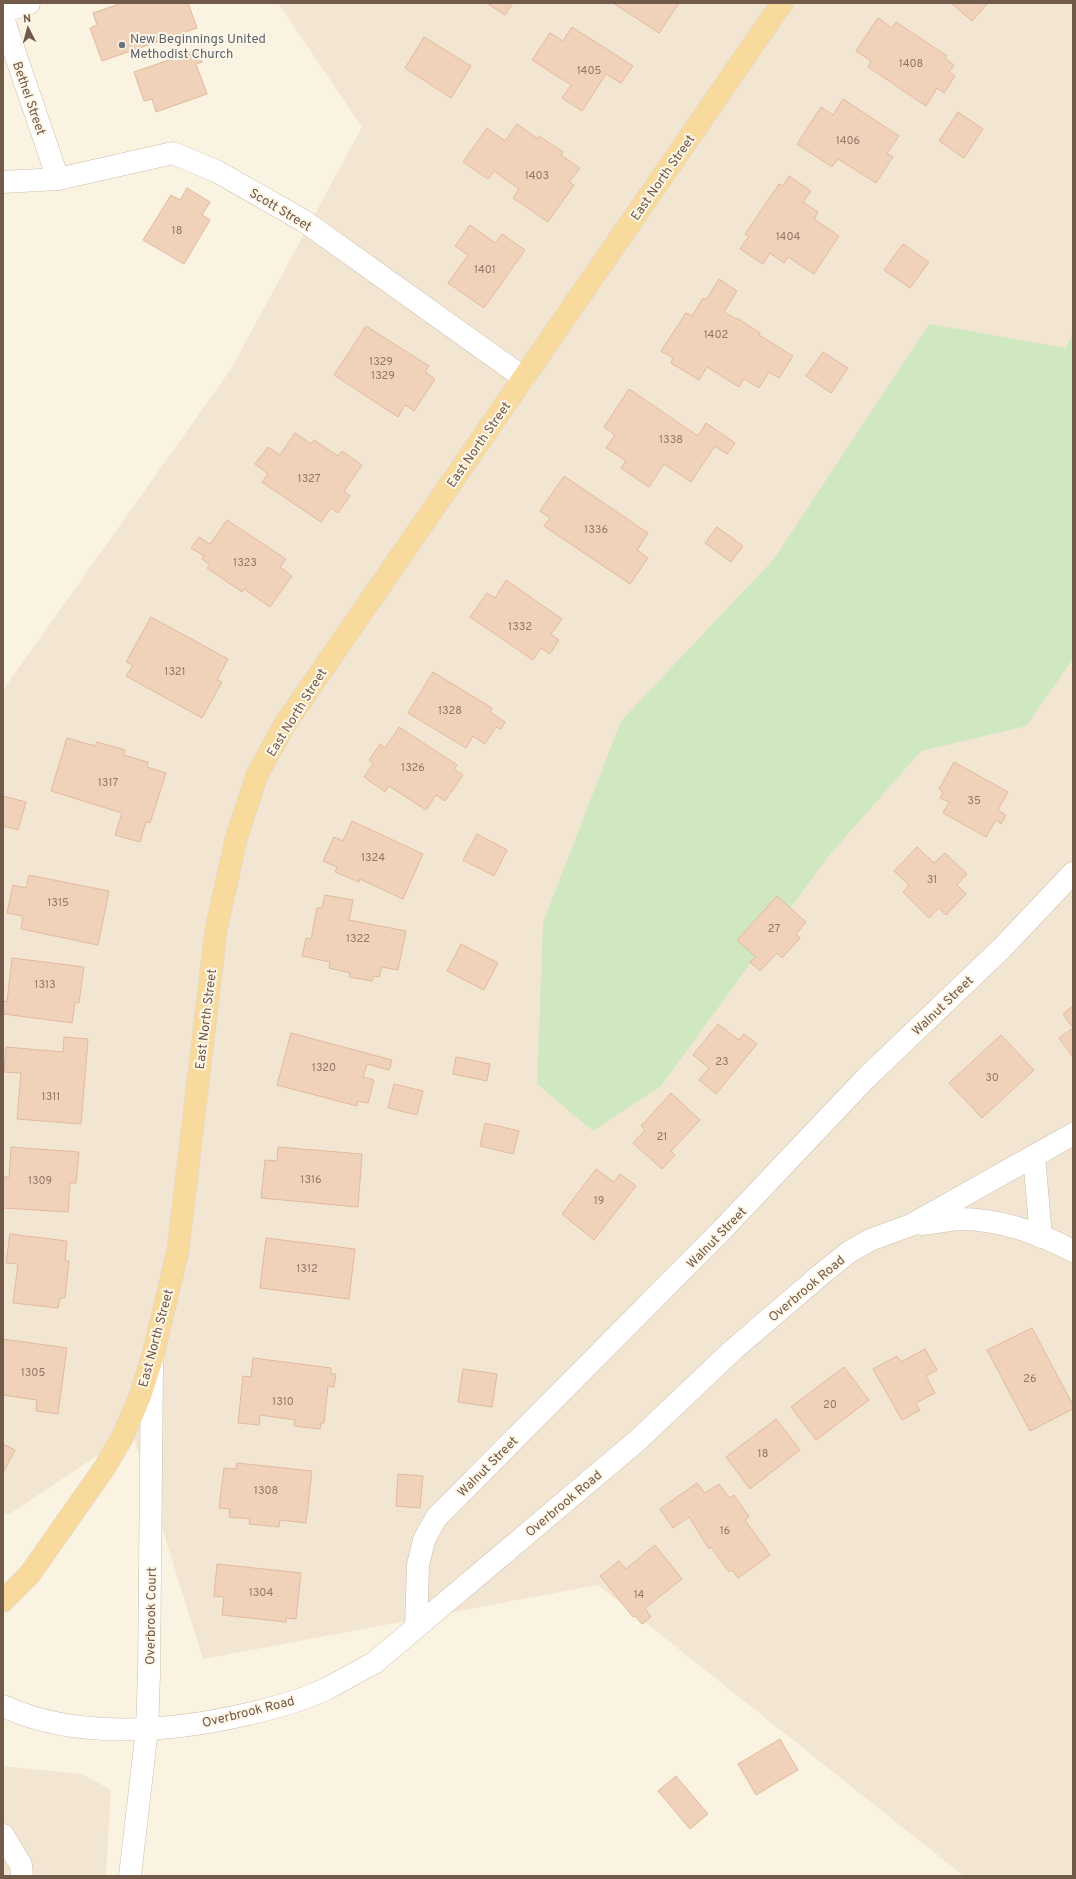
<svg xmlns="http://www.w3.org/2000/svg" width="1076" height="1879" font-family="Overpass,sans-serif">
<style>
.residential{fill:#f2e5d1}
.green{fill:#cfe8c2}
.building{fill:#f0d2bb;stroke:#e2ba9c}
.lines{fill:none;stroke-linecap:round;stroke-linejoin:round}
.minor-casing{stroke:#cebdad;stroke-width:23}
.major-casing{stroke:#ddd7d4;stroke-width:23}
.minor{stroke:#fff;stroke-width:22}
.major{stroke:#f8da9d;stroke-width:22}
.worship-dot{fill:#6b7280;stroke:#fef7e8;stroke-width:1.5}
.labels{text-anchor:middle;stroke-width:4;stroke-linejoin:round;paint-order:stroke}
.number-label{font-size:11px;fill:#927866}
.worship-label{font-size:13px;fill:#5b616d;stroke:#fef7e8;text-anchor:start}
.street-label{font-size:13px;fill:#725a4a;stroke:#fef7e8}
</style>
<rect width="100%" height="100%" fill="#fbf3e2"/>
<g class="residential">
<polygon points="278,3 1073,3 1073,1876 964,1876 598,1585 203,1659 132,1432 10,1514 3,1514 3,690 231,369 362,127"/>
<polygon points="3,1766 82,1774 111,1790 106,1876 3,1876"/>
</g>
<polygon class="green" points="929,324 1066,348 1073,332 1073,659 1026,726 921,751 827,858 661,1086 593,1131 537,1084 543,923 621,721 774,559"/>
<g class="building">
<polygon points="122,3 188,3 197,28 102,61 90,28 97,25 93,13"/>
<polygon points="487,3 513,3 505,15"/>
<polygon points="613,3 679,3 659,33"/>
<polygon points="951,3 988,3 972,21"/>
<polygon points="878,18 892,28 896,22 947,56 945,58 954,65 949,72 955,76 944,93 937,88 926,106 868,67 871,61 856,51"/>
<polygon points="572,27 633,66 621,83 606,74 582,111 562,98 571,85 532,60 550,33 563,41"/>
<polygon points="424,37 471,66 451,98 405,68"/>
<polygon points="192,52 193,54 199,52 202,62 196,64 207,94 156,112 152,99 144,101 134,72"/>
<polygon points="843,99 899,136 887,153 893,157 876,183 838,159 832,167 797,144 821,107 833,115"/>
<polygon points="958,112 983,129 964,158 939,141"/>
<polygon points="517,124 538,139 539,136 563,152 561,155 580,168 569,182 574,185 548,222 513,198 519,189 494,171 488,179 463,162 487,128 505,141"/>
<polygon points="789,176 811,191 803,202 818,212 814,219 839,236 814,274 788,257 784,263 770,253 763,264 740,249 749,236 745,234 779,184 783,186"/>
<polygon points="187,188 210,202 202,215 210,220 184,264 143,240 171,195 180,200"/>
<polygon points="470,225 495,243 502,234 525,250 484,308 448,283 468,255 455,246"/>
<polygon points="903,244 929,262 910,288 884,270"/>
<polygon points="719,279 737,291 724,312 736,319 737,318 760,333 759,335 793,356 779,378 769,372 759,388 744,379 739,387 707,367 699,380 671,363 673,358 661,351 686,313 692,316 703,298 706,300"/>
<polygon points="366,326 429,366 425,372 435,379 414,411 405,405 398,417 334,375"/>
<polygon points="823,352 848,368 831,393 806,376"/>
<polygon points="629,389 698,436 706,423 735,443 727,454 715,446 691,482 664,464 649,487 621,468 626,461 606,448 615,435 604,427"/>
<polygon points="295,433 311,444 314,440 338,456 342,451 362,465 344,491 350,496 338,513 331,508 321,522 262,482 268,474 255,464 268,447 280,455"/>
<polygon points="564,476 648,533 637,550 648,558 630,584 544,526 550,518 540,511"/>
<polygon points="227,520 286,559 280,567 292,576 270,607 244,589 242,592 207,568 210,565 202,559 204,556 191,548 199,537 210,544"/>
<polygon points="717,527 743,546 731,562 705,543"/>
<polygon points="506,580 562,619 551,634 559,640 550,654 541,648 533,660 470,617 487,593 495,598"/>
<polygon points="151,617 228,659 217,680 222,682 202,718 126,676 133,665 126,662"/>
<polygon points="433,672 492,708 490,712 505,722 501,729 496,727 485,744 473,736 466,748 408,713"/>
<polygon points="399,727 457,765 454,769 463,775 445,801 436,795 426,810 389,786 385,792 364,777 373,764 369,760 380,744 385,748"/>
<polygon points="67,738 95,746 97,742 125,750 123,755 148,762 147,767 166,773 150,823 146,822 140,842 115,835 122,813 51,791"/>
<polygon points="954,762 1008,792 998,810 1006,815 1001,824 996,820 986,837 943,813 949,802 940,798 943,792 939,789"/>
<polygon points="3,796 26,802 18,830 3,826"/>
<polygon points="352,821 423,854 403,899 360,879 359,882 335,872 337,867 323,861 334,837 343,841"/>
<polygon points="477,834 507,850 494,876 463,860"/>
<polygon points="917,847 934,863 945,853 967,874 957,885 966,894 946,915 939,908 929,918 903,892 909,885 894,871"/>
<polygon points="29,875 109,891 98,945 21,929 23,916 7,913 13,885 26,888"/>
<polygon points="325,895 353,900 349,920 406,931 398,970 382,967 379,977 374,976 372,981 349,977 350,973 329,968 330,962 302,956 306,938 311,939 317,908 322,908"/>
<polygon points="777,896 806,922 796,934 800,938 782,958 777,953 760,971 750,962 756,957 737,940"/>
<polygon points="461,944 498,963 484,990 447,971"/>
<polygon points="12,958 84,967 79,1003 75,1002 72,1023 4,1014 3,1001 7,1002"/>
<polygon points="1073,1006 1073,1028 1063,1014"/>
<polygon points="718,1024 739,1040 744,1034 757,1044 716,1094 699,1080 709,1068 693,1055"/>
<polygon points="1073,1028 1073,1057 1059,1038"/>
<polygon points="291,1033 392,1060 389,1070 367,1064 363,1077 374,1080 368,1103 358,1101 357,1106 277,1085"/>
<polygon points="1001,1035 1034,1070 982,1118 949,1083"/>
<polygon points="64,1037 88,1039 81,1124 17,1119 21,1073 4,1072 6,1047 63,1052"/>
<polygon points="456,1057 490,1064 487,1081 453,1074"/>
<polygon points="394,1084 423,1091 417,1115 388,1108"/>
<polygon points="671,1093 700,1120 671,1151 675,1155 662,1169 633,1143 645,1130 641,1126"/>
<polygon points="485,1123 519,1131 513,1154 480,1146"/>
<polygon points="11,1147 79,1152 76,1183 70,1183 68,1212 3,1208 3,1177 9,1177"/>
<polygon points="278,1147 362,1154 358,1207 261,1198 265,1160 277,1161"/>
<polygon points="596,1169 614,1182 620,1174 636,1186 594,1240 562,1214"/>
<polygon points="10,1234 67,1241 65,1261 69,1261 65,1298 60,1298 58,1308 13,1303 18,1264 6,1263"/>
<polygon points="266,1238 355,1249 349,1299 260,1288"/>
<polygon points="1032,1328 1073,1405 1073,1409 1030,1431 987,1350"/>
<polygon points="3,1339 67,1348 58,1414 36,1411 37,1400 3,1395"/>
<polygon points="925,1349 937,1370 926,1376 935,1393 916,1403 920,1410 902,1420 873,1369 897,1356 901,1362"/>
<polygon points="253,1358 331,1368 331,1374 336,1374 334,1387 328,1386 324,1423 321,1423 320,1429 294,1426 295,1420 260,1415 259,1425 238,1423 243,1376 251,1377"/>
<polygon points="844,1367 869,1400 816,1440 791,1407"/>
<polygon points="463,1369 497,1374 492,1407 458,1402"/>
<polygon points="776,1419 800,1450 750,1489 726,1457"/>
<polygon points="3,1444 15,1450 3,1473"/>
<polygon points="237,1463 312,1471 306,1523 280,1520 279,1527 249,1524 250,1519 229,1517 230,1509 219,1508 224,1468 236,1469"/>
<polygon points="398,1474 423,1476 420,1508 396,1506"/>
<polygon points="697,1483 705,1493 719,1484 729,1498 734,1495 749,1517 745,1520 770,1555 738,1578 732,1570 729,1572 711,1547 709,1549 689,1517 673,1528 660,1509"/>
<polygon points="655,1545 682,1579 645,1608 651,1617 642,1624 635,1616 633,1617 600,1576 619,1561 626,1569"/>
<polygon points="217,1564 301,1573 296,1619 286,1618 286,1622 222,1615 224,1597 214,1596"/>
<polygon points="780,1739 798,1770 756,1795 738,1764"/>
<polygon points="676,1776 708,1814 690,1829 658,1791"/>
</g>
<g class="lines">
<defs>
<g id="minor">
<polyline points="3,12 29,3"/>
<polyline points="3,18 58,179"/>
<polyline points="3,182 58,179 173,153 218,172 304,221 524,378"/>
<polyline points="1034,1156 1041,1237"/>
<path d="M922,1224C934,1223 947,1220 959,1219C998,1219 1039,1233 1073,1251"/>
<polyline points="416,1627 418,1565 424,1540 436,1518 722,1230 866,1078 1002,948 1073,873"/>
<path d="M3,1706C76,1740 171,1732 248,1714C274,1708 301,1701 326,1689C342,1681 358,1671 374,1663L638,1440L734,1349L824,1272L849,1252L870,1240L911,1225L1073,1134"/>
<polyline points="3,1835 21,1865 22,1876"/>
<polyline points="130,1876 147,1729 149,1675 152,1364"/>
</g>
<polyline id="major" points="3,1601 30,1574 105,1467 123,1436 140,1396 153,1355 178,1250 216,930 236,839 257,775 285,724 782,3"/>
</defs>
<use href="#minor" class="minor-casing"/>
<use href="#major" class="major-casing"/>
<use href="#minor" class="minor"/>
<use href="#major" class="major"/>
</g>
<circle class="worship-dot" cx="122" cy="45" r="4"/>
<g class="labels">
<g class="number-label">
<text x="911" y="67">1408</text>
<text x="589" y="74">1405</text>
<text x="848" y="144">1406</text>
<text x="537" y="179">1403</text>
<text x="177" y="234">18</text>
<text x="788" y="240">1404</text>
<text x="485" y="273">1401</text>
<text x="716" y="338">1402</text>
<text x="381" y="365">1329</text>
<text x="383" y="379">1329</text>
<text x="671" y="443">1338</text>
<text x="309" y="482">1327</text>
<text x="596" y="533">1336</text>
<text x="245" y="566">1323</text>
<text x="520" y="630">1332</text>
<text x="175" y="675">1321</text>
<text x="450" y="714">1328</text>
<text x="413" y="771">1326</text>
<text x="108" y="786">1317</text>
<text x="974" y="804">35</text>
<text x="373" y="861">1324</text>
<text x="932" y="883">31</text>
<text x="58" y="906">1315</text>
<text x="774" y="932">27</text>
<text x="358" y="942">1322</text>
<text x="45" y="988">1313</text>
<text x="722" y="1065">23</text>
<text x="324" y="1071">1320</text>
<text x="992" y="1081">30</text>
<text x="51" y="1100">1311</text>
<text x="662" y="1140">21</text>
<text x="311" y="1183">1316</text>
<text x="40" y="1184">1309</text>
<text x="599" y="1204">19</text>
<text x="307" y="1272">1312</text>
<text x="33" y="1376">1305</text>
<text x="1030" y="1382">26</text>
<text x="283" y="1405">1310</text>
<text x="830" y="1408">20</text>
<text x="763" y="1457">18</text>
<text x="266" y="1494">1308</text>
<text x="725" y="1534">16</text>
<text x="261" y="1596">1304</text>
<text x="639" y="1598">14</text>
</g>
<g class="worship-label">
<text x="130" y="43">New Beginnings United<tspan x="130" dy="15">Methodist Church</tspan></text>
</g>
<g class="street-label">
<text transform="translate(30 98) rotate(71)" y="5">Bethel Street</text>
<text transform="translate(662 177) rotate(-55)" y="5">East North Street</text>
<text transform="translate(281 209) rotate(31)" y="5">Scott Street</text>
<text transform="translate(478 444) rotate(-55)" y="5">East North Street</text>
<text transform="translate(296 712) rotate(-58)" y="5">East North Street</text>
<text transform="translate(942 1005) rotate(-44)" y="5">Walnut Street</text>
<text transform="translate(205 1019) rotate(-83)" y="5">East North Street</text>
<text transform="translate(716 1237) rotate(-46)" y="5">Walnut Street</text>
<text transform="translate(806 1288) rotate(-40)" y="5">Overbrook Road</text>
<text transform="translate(155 1338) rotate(-75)" y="5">East North Street</text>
<text transform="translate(487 1466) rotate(-45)" y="5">Walnut Street</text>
<text transform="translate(563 1503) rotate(-40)" y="5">Overbrook Road</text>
<text transform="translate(150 1616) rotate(-89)" y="5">Overbrook Court</text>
<text transform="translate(248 1711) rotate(-14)" y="5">Overbrook Road</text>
</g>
</g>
<rect width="1076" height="1879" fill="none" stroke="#725a4a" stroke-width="8"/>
<g transform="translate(28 28) rotate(354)" stroke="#fef7e8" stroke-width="3" paint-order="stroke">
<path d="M0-3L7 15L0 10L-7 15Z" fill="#725a4a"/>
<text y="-6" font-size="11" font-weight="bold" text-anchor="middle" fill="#725a4a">N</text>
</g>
</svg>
